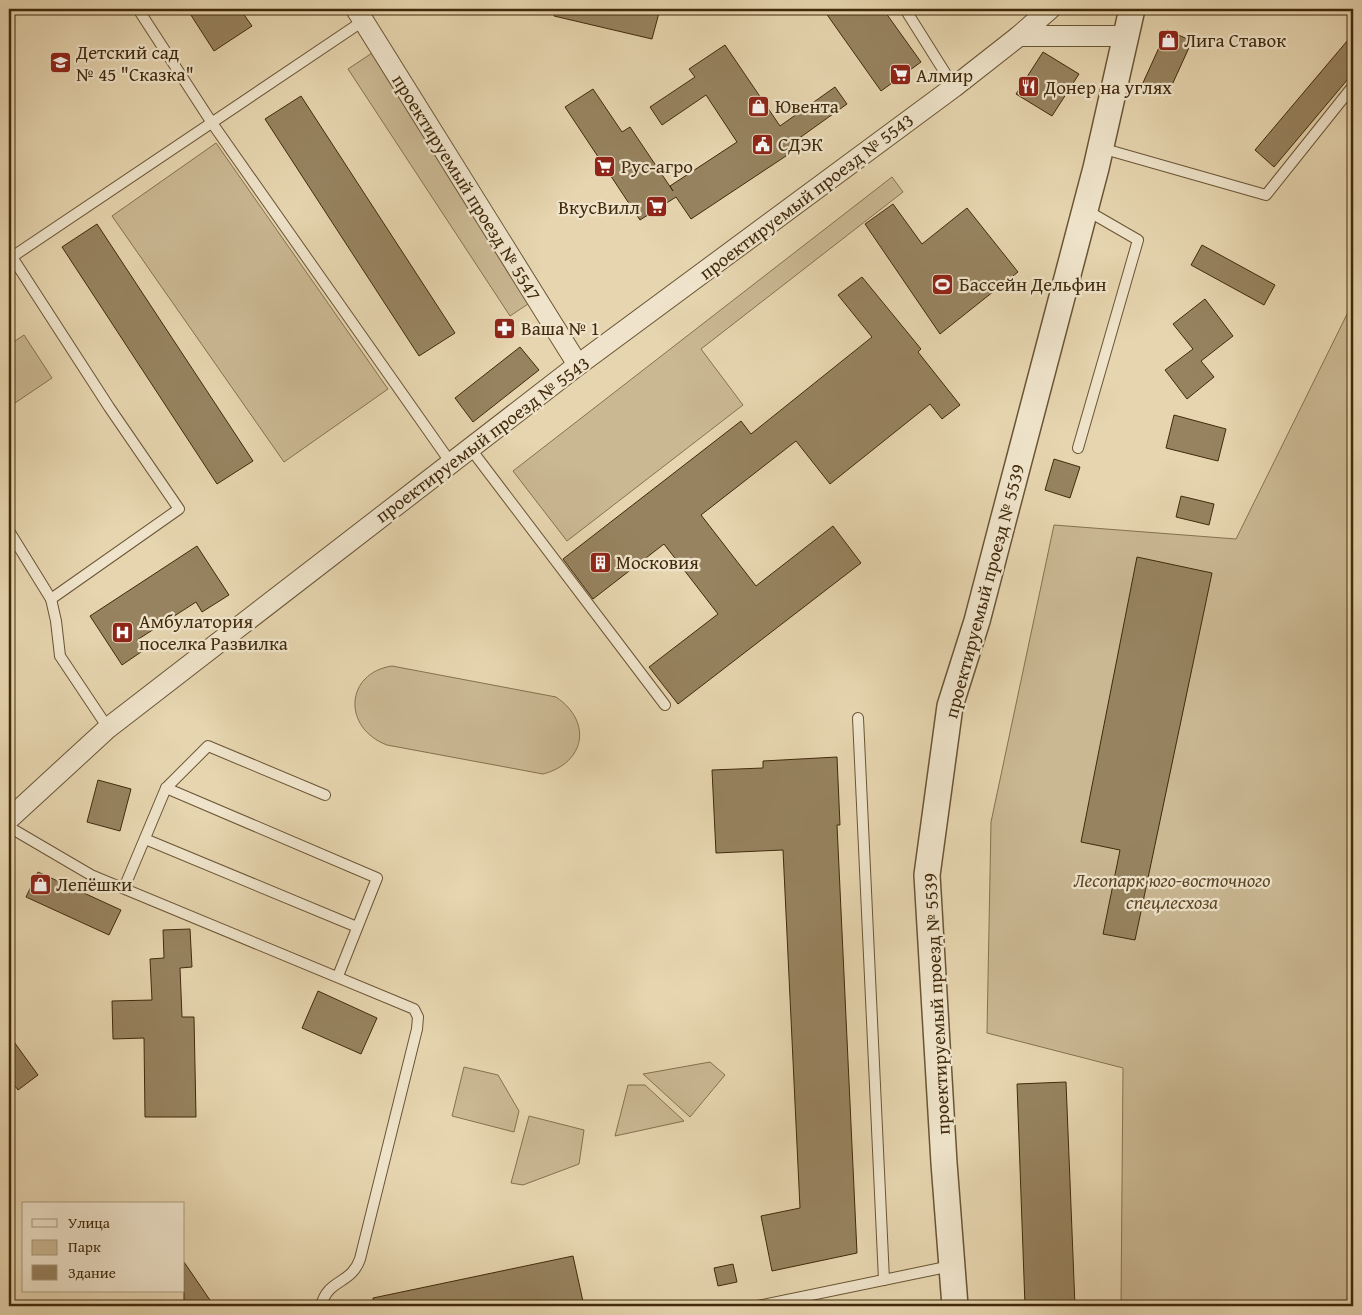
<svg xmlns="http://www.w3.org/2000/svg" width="1362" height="1315" font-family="'Gentium Book Plus',serif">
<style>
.green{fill:#cab893;stroke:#86714f}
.building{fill:#978360;stroke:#412a0b}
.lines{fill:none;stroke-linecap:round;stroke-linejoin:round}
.service-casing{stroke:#6a5534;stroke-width:12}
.minor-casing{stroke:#6a5534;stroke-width:22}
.tertiary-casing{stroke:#6a5534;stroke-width:28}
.service{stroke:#efe4cb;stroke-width:10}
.minor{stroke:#efe4cb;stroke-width:20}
.tertiary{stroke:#efe4cb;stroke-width:25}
.labels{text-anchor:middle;stroke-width:4.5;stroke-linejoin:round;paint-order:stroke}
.poi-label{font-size:19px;fill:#412a0b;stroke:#efe4cb;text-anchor:start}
.street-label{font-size:19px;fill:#412a0b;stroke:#efe4cb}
.park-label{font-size:19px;font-style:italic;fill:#5c4626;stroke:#efe4cb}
</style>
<rect width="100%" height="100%" fill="#e6d5af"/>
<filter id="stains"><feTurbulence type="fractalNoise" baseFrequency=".004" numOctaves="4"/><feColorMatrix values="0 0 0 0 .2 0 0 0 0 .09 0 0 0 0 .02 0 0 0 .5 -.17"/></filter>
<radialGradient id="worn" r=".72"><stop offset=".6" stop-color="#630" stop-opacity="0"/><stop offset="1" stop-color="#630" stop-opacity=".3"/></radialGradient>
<g class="green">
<polygon points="372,53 534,300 510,316 348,69"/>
<polygon points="216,143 388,389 284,462 112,216"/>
<polygon points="892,177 903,192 701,349 743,405 567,541 513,471"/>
<polygon points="1353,302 1353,1306 1121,1306 1123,1068 987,1033 991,822 1054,525 1236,539"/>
<polygon points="24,335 52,378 9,407 9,345"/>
<path d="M392,666L556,697C593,722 585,763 543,774L387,745C342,728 345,673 392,666Z"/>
<polygon points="710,1062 725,1075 690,1117 643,1074"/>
<polygon points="464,1067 498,1075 519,1111 514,1132 452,1116"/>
<polygon points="628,1085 645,1085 684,1121 615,1136"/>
<polygon points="529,1116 584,1130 579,1164 523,1185 511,1183"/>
</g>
<g class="building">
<polygon points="187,9 240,9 252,26 214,51"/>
<polygon points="555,9 660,9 652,39 554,16"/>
<polygon points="823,9 883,9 921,62 881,91"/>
<polygon points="1167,30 1192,41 1167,96 1142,85"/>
<polygon points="1353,34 1353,73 1274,167 1255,150"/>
<polygon points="725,45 780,126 835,87 847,104 791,144 795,150 691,219 676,197 640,220 565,107 593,89 622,132 630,127 673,191 670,186 737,142 706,95 662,125 650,107 695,77 689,69"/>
<polygon points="1043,52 1079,74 1052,116 1016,94"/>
<polygon points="301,96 455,333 419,356 265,119"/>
<polygon points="893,204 922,244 967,208 1018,272 940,334 865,224"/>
<polygon points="97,224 253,461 217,484 62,247"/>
<polygon points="1202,245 1275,285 1264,305 1191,265"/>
<polygon points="862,277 921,349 918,352 960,405 942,419 930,404 830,484 796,441 701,515 756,586 833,526 861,563 678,704 649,667 718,614 664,544 593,599 563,559 741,421 751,434 872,337 838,295"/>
<polygon points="1205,299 1233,336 1201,361 1214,377 1187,399 1165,370 1193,349 1173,324"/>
<polygon points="520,347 539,370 473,422 455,398"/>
<polygon points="1174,415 1226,429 1218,461 1166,448"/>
<polygon points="1054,459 1080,467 1070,498 1045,490"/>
<polygon points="1181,496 1214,504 1209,525 1176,517"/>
<polygon points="197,546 229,595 202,612 196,602 137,640 144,650 122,665 90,616"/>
<polygon points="1137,557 1212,573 1135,940 1103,934 1120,850 1081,842"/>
<polygon points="837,757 840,825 837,825 857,1253 772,1271 761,1216 800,1208 783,850 716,853 712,770 763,768 763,761"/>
<polygon points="98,780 131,789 120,831 87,822"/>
<polygon points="38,872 121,910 109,935 26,897"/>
<polygon points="190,929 192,967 180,968 182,1017 194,1017 196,1117 145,1117 144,1038 113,1039 112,1001 152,1000 150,959 164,958 163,930"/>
<polygon points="318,991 377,1018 361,1054 302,1028"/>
<polygon points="9,1035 38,1075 18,1090 9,1078"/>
<polygon points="1066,1082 1075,1306 1025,1306 1017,1084"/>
<polygon points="573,1256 584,1306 374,1306 373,1298"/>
<polygon points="184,1262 214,1306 184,1306"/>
<polygon points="733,1264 737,1282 718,1286 714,1268"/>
</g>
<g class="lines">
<defs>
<g id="service">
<polyline points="138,9 212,123 451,463"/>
<polyline points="905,9 954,87"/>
<polyline points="1101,148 1266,195 1353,86"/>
<polyline points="12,257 109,407 179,509 51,599"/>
<polyline points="9,259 363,21"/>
<polyline points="470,448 665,705"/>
<polyline points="1078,448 1138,240 1086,210"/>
<polyline points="9,531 51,599 56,621 60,656 108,728"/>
<polyline points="858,718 884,1280"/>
<polyline points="166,788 208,746 325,795"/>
<path d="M9,827L91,875L414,1009L418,1017L417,1029L360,1259C351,1285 328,1278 321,1306"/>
<polyline points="145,839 357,927"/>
<polyline points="124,888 166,788 377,878 338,976"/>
<polyline points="758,1306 951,1266"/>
</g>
<g id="minor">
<polyline points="356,9 578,365"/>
<polyline points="1019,36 1126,36"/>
<polyline points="9,819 108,728 578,365 954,87 1019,36 1050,9"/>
</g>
<polyline id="tertiary" points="955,1306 944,1163 927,875 950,706 977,621 1002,525 1096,168 1132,9"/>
</defs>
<use href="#service" class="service-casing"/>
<use href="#minor" class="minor-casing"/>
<use href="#tertiary" class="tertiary-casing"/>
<use href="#service" class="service"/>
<use href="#minor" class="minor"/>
<use href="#tertiary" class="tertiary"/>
</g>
<defs>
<symbol id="shop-square" viewBox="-11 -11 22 22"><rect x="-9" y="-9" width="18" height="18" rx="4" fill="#8f2418" stroke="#efe4cb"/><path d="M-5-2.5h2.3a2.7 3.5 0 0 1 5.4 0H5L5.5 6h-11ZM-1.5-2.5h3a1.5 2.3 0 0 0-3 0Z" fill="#fff"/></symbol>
<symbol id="school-square" viewBox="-11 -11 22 22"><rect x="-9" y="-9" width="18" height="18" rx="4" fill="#8f2418" stroke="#efe4cb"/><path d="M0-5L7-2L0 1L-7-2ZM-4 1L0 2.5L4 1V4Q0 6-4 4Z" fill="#fff"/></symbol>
<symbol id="supermarket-square" viewBox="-11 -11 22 22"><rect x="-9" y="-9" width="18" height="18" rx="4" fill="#8f2418" stroke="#efe4cb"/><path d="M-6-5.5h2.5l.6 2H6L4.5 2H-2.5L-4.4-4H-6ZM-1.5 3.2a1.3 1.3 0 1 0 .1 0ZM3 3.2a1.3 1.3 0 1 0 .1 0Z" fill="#fff"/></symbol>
<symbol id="restaurant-square" viewBox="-11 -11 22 22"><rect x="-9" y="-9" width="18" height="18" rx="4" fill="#8f2418" stroke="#efe4cb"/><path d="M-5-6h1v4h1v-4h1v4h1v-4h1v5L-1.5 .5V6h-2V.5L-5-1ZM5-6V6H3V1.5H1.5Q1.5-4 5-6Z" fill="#fff"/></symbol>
<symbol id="civic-square" viewBox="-11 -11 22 22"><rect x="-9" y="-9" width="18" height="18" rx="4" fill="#8f2418" stroke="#efe4cb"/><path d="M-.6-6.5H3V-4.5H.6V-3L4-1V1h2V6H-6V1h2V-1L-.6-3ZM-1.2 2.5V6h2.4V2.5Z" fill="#fff"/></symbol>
<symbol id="stadium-square" viewBox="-11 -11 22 22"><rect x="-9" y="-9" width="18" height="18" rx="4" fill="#8f2418" stroke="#efe4cb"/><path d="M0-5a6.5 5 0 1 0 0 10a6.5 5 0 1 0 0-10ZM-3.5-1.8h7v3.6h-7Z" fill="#fff"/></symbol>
<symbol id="pharmacy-square" viewBox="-11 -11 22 22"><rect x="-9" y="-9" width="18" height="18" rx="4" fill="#8f2418" stroke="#efe4cb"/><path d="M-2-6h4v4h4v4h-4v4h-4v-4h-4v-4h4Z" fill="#fff"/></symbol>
<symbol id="building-square" viewBox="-11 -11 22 22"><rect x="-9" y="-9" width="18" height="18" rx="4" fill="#8f2418" stroke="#efe4cb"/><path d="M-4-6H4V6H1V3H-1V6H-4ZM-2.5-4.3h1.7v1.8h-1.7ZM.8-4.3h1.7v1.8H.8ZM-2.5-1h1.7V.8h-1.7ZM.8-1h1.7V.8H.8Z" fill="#fff"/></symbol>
<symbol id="hospital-square" viewBox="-11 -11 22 22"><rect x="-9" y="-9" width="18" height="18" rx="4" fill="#8f2418" stroke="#efe4cb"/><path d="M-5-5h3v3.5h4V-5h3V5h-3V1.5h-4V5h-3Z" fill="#fff"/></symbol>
</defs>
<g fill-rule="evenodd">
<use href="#shop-square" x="1156" y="28" width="25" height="25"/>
<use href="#school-square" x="48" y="50" width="25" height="25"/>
<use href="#supermarket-square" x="888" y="62" width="25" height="25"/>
<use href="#restaurant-square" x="1016" y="74" width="25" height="25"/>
<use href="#shop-square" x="746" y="94" width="25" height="25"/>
<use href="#civic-square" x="750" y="132" width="25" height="25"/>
<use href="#supermarket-square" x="592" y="154" width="25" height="25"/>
<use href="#supermarket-square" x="644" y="194" width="25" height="25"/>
<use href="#stadium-square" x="930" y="272" width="25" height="25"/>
<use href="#pharmacy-square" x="492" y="316" width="25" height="25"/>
<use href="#building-square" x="588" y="550" width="25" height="25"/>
<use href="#hospital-square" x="110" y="620" width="25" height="25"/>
<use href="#shop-square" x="28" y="872" width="25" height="25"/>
</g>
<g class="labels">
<g class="poi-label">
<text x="1184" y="47">Лига Ставок</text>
<text x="76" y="59">Детский сад<tspan x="76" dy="22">№ 45 "Сказка"</tspan></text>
<text x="916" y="82">Алмир</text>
<text x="1044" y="94">Донер на углях</text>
<text x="775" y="113">Ювента</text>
<text x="778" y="151">СДЭК</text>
<text x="621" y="173">Рус-агро</text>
<text x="640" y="214" text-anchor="end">ВкусВилл</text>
<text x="959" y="291">Бассейн Дельфин</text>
<text x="521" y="335">Ваша № 1</text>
<text x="616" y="569">Московия</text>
<text x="139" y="628">Амбулатория<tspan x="139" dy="22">поселка Развилка</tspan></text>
<text x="56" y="891">Лепёшки</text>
</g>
<g class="street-label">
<text transform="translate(467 187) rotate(58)" y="7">проектируемый проезд № 5547</text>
<text transform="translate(806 196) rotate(-37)" y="7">проектируемый проезд № 5543</text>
<text transform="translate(482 439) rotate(-37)" y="7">проектируемый проезд № 5543</text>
<text transform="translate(984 591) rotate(-75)" y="7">проектируемый проезд № 5539</text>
<text transform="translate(936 1004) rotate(-93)" y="7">проектируемый проезд № 5539</text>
</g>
<g class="park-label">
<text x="1172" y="887">Лесопарк юго-восточного<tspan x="1172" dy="22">спецлесхоза</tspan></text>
</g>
</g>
<rect width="1362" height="1315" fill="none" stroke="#e6d5af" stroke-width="30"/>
<rect x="10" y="10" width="1342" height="1295" fill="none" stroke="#412a0b" stroke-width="2.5"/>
<rect x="15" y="15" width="1332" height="1285" fill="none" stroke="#412a0b"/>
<rect x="22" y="1202" width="162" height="90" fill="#efe4cb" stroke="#a99a7e"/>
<rect x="32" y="1219" width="25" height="8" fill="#efe4cb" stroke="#a99a7e"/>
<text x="68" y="1228" font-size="15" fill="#412a0b">Улица</text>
<rect x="32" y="1240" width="25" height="15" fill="#cab893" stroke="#a99a7e"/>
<text x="68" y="1252" font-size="15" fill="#412a0b">Парк</text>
<rect x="32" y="1265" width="25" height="15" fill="#978360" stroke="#a99a7e"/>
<text x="68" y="1278" font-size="15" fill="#412a0b">Здание</text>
<rect width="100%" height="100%" filter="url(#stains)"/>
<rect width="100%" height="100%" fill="url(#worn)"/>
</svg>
